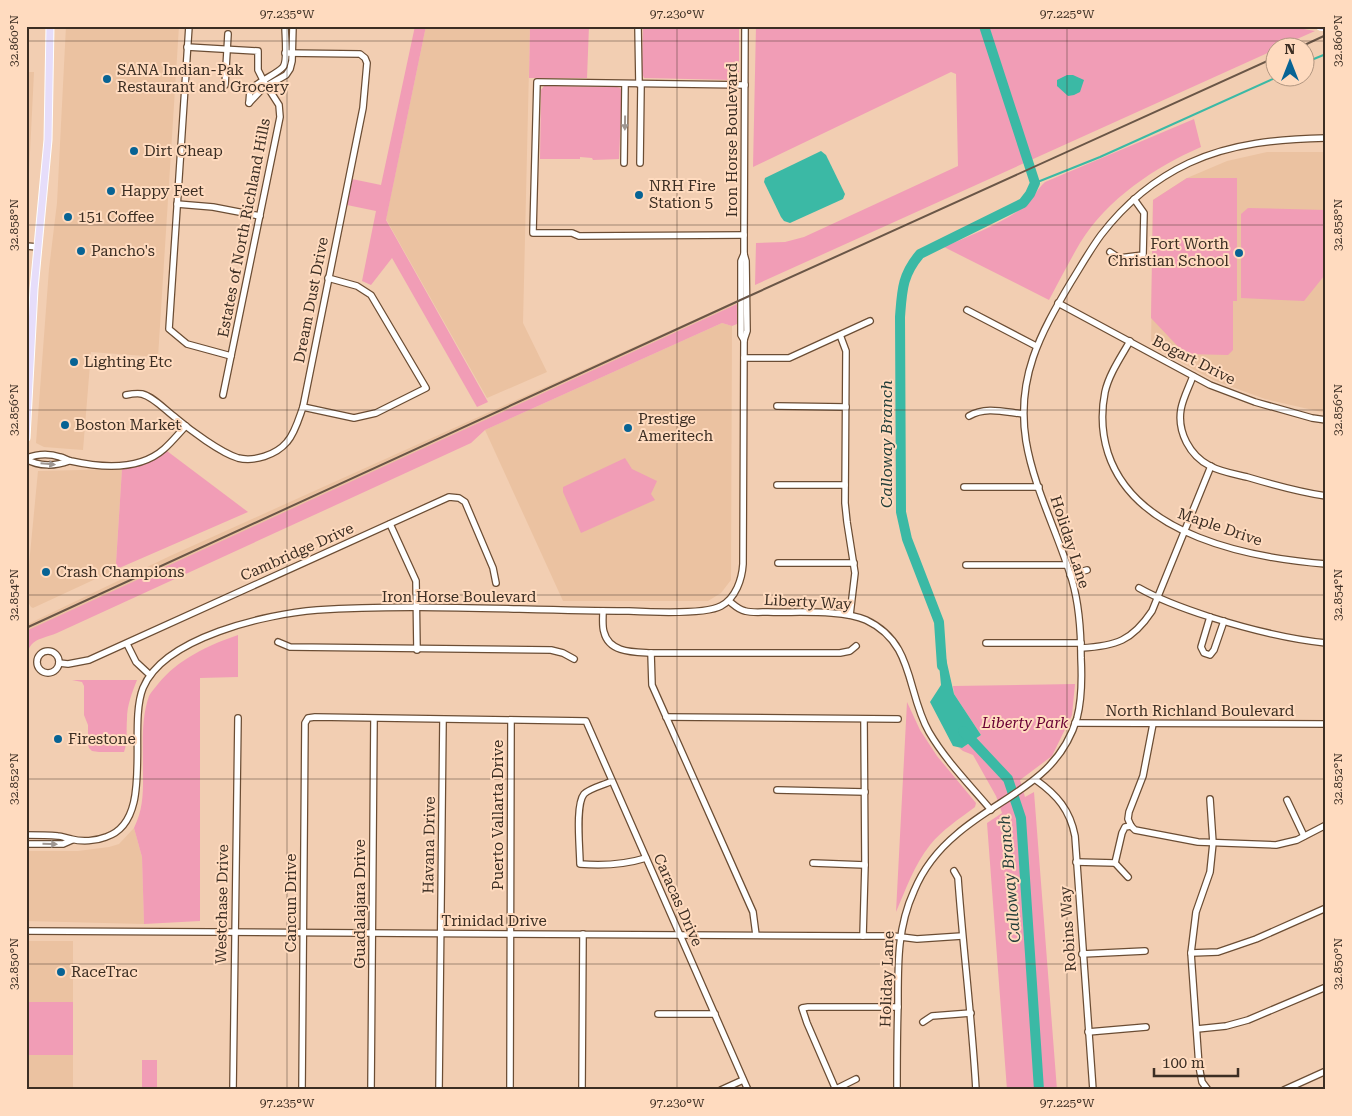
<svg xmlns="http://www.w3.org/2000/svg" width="1352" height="1116" font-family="'Roboto Serif',serif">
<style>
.built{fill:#ebc2a1}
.green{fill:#f19db6}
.water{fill:#3bb9a5}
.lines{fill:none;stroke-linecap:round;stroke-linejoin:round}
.stream{stroke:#3bb9a5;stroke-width:2}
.river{stroke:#3bb9a5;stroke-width:10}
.minor-casing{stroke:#6b4d34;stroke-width:8}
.major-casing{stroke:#fff;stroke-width:9}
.minor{stroke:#fff;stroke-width:5.5}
.major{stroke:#e6ddfa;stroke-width:7}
.rail{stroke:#6a5647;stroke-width:2}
.oneway{fill:#9e9691}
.ticks{fill:none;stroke:#3c2e23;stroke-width:1;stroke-opacity:0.45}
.poi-dot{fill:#076394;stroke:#ffdbbf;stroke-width:2}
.labels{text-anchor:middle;stroke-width:4;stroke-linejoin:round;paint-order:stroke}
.poi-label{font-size:15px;fill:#3c2e23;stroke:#ffdbbf;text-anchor:start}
.street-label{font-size:15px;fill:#3c2e23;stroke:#ffdbbf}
.park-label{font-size:15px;font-style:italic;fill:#690034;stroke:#ffdbbf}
.water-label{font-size:16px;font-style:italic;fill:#243f3a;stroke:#ffdbbf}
.neatline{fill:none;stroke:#3c2e23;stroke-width:2}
.ticks-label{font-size:12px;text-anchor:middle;fill:#3c2e23}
</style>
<rect width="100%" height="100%" fill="#f2ceb2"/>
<g class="built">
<polygon points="66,26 179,26 158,357 91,352 83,450 44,447 36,443 49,269 57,203"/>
<polygon points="426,26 530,26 523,323 547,372 487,398 386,219"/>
<polygon points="26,72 34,72 26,233"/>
<polygon points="1267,152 1326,152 1326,413 1265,399 1213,380 1151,346 1153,200 1187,178 1227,161"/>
<polygon points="738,300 737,304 438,442 28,631 26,628 26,625 170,556"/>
<polygon points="722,323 732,326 731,580 721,593 708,601 563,601 485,430"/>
<polygon points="122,469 116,562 117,569 33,608 31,607 26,599 26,596 38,471"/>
<polygon points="134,828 142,857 144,924 26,921 26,851 78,851 109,847 119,844"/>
<rect x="26" y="941" width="47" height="61"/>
<rect x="26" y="1055" width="47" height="35"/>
</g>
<g class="green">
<polygon points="415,26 426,26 386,220 488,402 477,407 392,258 371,285 362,281 376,211 347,205 352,179 381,185"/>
<polygon points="530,26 589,26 587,78 529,78"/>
<polygon points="643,26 739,26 739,76 732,80 644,78 642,73"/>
<polygon points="756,26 1298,28 1315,31 1279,47 1274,48 1274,50 755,285 756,243 785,242 804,237 958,166 956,74 951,72 753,167"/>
<polygon points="544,86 617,87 620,88 622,91 619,159 593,160 592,158 580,157 580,159 540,159 541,90"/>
<path d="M1194,119L1201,147C1155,167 1107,199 1080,243C1069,262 1059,281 1049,300L944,247C971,235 1001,224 1025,206C1033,199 1037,189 1045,182Z"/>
<polygon points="1187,178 1237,178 1237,301 1233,301 1233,350 1228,355 1185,354 1151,318 1153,200"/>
<polygon points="1248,208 1326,210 1324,276 1304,301 1241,298 1241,214"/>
<path d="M737,304V324L732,326L722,323L485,430L471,443L57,633C37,641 29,638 26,661V631Z"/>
<path d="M167,451L248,512L117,569L116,563L122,469C139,467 153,462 167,451Z"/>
<polygon points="625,458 632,469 657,481 651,494 655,500 581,533 563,492 563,487"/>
<path d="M238,635V677L200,678V921L144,924L142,857L134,828C144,807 143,791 143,768C143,744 141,719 149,696C151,692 155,688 158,684C178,659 209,645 238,635Z"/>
<path d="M72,680H137C132,693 127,705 127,719C126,731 128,741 124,752H99L92,751L89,748L88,744V725L84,715V686L82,682Z"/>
<polygon points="1075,684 1072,715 1052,756 1020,780 1025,797 1034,792 1057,1090 1007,1090 987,823 1002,813 996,796 973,755 963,751 958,747 962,748 981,735 954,694 953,686"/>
<path d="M907,702L920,730L937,756L976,803L975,807C959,819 942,830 930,845C914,865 906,889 896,912Z"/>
<rect x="26" y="1002" width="47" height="53"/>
<rect x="142" y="1060" width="15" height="29"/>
</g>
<g class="water">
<polygon points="1067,75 1073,75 1084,80 1080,92 1074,95 1068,96 1057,86 1057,80"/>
<polygon points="821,151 826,155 845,194 843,199 790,223 784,221 781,217 764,182 765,178"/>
<polygon points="938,654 945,654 954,694 981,735 962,748 953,746 930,702 941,685"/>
</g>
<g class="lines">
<g class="stream">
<polyline points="1304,63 1326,54"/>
<polyline points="1035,183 1100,157 1275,78"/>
</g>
<g class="river">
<path d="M942,666L939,622L907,539L901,512L900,317C902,291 902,275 920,254L1023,203L1030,194L1035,183L984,26"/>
<polyline points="963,731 1008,779 1021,818 1039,1090"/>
</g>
<defs>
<g id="minor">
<polyline points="189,26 169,329 187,344 231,356"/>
<polyline points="638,26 639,84"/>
<polyline points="187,47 258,51 258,70 263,80 279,105 280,117 223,395"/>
<polyline points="225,85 228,34"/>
<polyline points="249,103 263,88 286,75 290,69 292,61 293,26"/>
<path d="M249,103L250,90C259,81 277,74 283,67C288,61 285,35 285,26"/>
<polyline points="624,163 625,84"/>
<polyline points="640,163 641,85"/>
<polyline points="177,204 213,207 260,216"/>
<polyline points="744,235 579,236 572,233 533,233 533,231 537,82 745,85"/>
<polyline points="26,246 38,247"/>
<polyline points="1110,252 1119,258 1143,255 1144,213 1134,199"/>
<polyline points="744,254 741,261 741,335 744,340"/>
<polyline points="1058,303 1210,385 1255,402 1312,418 1326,420"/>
<polyline points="967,310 1036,346"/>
<polyline points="840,335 846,351 845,503 847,522 855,573 850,615"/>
<path d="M1130,341C1121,357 1109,374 1105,392C1101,412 1102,434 1108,453C1135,536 1250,558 1326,564"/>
<polyline points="744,358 789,358 870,321"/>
<path d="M1193,376C1189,387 1183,398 1181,409C1177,432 1190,456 1210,466C1221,472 1235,474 1247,477C1274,485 1299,492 1326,496"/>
<path d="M126,395C131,394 137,393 142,394C154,397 166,411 176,418C190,430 221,453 238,458C254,462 276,455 287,442C295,433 299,418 303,407L363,108L367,63L365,58L360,54L285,53"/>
<polyline points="777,406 846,407"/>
<polyline points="303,407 354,418 376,413 426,388 371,295 357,286 328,278"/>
<path d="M969,416C985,406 1005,412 1023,414"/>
<path d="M26,458C37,454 49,453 60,457C64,458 67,460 71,461C102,468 139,471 164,449C172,442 179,433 186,426"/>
<path d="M26,459C39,467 56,466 69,461"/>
<polyline points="777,485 845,485"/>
<polyline points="964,487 1039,487"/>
<polyline points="390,524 416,581 417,650"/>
<polyline points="778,563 854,563"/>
<polyline points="966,565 1067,565"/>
<polyline points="1070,575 1087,570"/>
<path d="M1139,588C1162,601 1185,609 1210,617C1248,629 1286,639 1326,643"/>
<path d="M729,601C734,605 739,610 745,611C752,613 761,612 768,612C795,613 842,609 866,620C915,643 906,692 929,732C946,761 970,785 991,810"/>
<path d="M603,611C603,618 602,626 604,632C609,653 634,652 651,653H840L850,651L856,646"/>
<polyline points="1210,617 1201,647 1204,653 1210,655 1214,650 1224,621"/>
<polyline points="278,642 290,647 551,650 563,653 574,659"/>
<polyline points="986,643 1081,643"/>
<polyline points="127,644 136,662 150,675"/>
<path d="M1081,648C1116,646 1132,641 1152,611L1211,466"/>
<circle cx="48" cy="662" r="11"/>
<polyline points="651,653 652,685 753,912 756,935"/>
<polyline points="59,663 68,664 89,660 449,497 459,498 465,502 493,568 496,583"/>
<polyline points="666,717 898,719"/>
<polyline points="1075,723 1326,724"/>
<path d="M1036,780C1057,795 1070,810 1075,836L1093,1090"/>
<path d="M612,781C604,785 590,788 584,794C575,805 580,849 580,864C603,866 623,865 646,858"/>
<polyline points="777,790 865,792"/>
<polyline points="1287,800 1304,836"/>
<polyline points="1131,826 1135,830 1198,842 1276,845 1297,840 1326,825"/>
<polyline points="1131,826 1128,819 1129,812 1143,776 1153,724"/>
<path d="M26,835C37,835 47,835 58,836C62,836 66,838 71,839C82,842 96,841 106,837C156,821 127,728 143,688C164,637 267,614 317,610C420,603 524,611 628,611C648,612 705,615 721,606C736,598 742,579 743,564L744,340L747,331L746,261L744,254V235L745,26"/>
<polyline points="26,844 63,844 72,840"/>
<polyline points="1076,862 1115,863 1128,877"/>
<polyline points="813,863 865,865"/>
<polyline points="1115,863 1122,833 1125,827 1131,826"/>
<path d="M954,871L958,878C963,948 972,1019 976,1090"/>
<polyline points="26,931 863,936 893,936 917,939 962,936"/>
<polyline points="863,936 865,865 864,719"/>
<polyline points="1191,953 1218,952 1256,939 1326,908"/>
<polyline points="1082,954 1145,951"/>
<polyline points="658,1014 715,1014"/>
<polyline points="923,1022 932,1016 971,1013"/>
<polyline points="1197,1029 1226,1026 1248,1020 1326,987"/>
<polyline points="1088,1032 1146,1027"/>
<polyline points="836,1089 856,1079"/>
<polyline points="233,1090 238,718"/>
<polyline points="302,1090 305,723 308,718 315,717 586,721 748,1090"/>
<polyline points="371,1090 374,719"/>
<polyline points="439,1090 443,720"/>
<polyline points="510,1090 511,720"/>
<polyline points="582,1090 583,934"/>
<polyline points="721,1090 743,1080"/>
<polyline points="836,1090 807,1023 802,1008 808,1007 898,1007"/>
<path d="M897,1090C897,1061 897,1033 898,1005C898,965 897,928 914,891C923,869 939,849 957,834C1002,795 1058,782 1077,718C1082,699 1082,678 1081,658C1081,632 1079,604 1072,580C1058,533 1034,489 1026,441C1016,378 1040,334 1071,282C1081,266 1090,250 1101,235C1124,205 1155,179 1189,163C1232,143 1279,139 1326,138"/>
<polyline points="1208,1090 1202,1082 1199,1066 1191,953 1196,912 1210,872 1213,843 1210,799"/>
<polyline points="1284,1090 1326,1071"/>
</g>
<g id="major">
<polyline points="1320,26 1326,27"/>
<polyline points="26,438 34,289 48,140 50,26"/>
</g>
</defs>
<use href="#minor" class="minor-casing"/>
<use href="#major" class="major-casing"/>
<use href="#minor" class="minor"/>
<use href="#major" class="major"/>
<g class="rail">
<polyline points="1298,48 1326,35"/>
<polyline points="26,628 747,297 1274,58"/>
</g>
</g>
<defs><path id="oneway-solid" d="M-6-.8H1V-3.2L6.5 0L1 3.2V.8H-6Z" transform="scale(1.25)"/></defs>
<g class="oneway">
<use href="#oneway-solid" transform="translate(625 123) rotate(91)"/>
<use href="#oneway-solid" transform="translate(48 464) rotate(5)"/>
<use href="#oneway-solid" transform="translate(50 844) rotate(1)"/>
</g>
<path class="ticks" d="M287,26V1090M677,26V1090M1067,26V1090M26,41H1326M26,225H1326M26,410H1326M26,595H1326M26,779H1326M26,964H1326"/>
<g class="poi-dot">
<circle cx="107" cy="79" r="5"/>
<circle cx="134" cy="151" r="5"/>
<circle cx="111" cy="191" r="5"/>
<circle cx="639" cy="195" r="5"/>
<circle cx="68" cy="217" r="5"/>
<circle cx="81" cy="251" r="5"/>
<circle cx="1239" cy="253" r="5"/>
<circle cx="74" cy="362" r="5"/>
<circle cx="65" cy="425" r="5"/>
<circle cx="628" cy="428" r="5"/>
<circle cx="46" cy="572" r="5"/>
<circle cx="58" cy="739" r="5"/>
<circle cx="61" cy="972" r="5"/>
</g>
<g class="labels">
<g class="poi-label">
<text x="117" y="75">SANA Indian-Pak<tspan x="117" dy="17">Restaurant and Grocery</tspan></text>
<text x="144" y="156">Dirt Cheap</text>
<text x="649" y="191">NRH Fire<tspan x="649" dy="17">Station 5</tspan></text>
<text x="121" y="196">Happy Feet</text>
<text x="78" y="222">151 Coffee</text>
<text x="1229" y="249" text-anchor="end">Fort Worth<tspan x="1229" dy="17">Christian School</tspan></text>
<text x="91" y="256">Pancho's</text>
<text x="84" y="367">Lighting Etc</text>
<text x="638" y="424">Prestige<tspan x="638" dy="17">Ameritech</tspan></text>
<text x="75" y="430">Boston Market</text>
<text x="56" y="577">Crash Champions</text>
<text x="68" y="744">Firestone</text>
<text x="71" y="977">RaceTrac</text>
</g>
<g class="street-label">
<text transform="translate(732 140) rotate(-90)" y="5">Iron Horse Boulevard</text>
<text transform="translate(244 228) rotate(-79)" y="5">Estates of North Richland Hills</text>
<text transform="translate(311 300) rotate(-79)" y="5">Dream Dust Drive</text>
<text transform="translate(1194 360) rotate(27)" y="5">Bogart Drive</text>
<text transform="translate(1220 527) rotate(19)" y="5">Maple Drive</text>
<text transform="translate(1070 542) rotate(72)" y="5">Holiday Lane</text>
<text transform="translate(297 552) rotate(-24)" y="5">Cambridge Drive</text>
<text x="459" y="602">Iron Horse Boulevard</text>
<text transform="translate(808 602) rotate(3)" y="5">Liberty Way</text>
<text x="1200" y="716">North Richland Boulevard</text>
<text transform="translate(498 815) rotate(-90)" y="5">Puerto Vallarta Drive</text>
<text transform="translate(429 845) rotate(-89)" y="5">Havana Drive</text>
<text transform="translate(678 900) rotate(66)" y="5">Caracas Drive</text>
<text transform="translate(291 903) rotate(-90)" y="5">Cancun Drive</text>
<text transform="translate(222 904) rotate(-89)" y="5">Westchase Drive</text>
<text transform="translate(360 904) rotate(-90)" y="5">Guadalajara Drive</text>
<text x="494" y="926">Trinidad Drive</text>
<text transform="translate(1068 929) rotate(-94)" y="5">Robins Way</text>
<text transform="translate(887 979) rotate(-88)" y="5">Holiday Lane</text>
</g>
<g class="park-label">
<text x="1025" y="728">Liberty Park</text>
</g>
<g class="water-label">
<text transform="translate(886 444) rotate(-90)" y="6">Calloway Branch</text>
<text transform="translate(1009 879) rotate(-95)" y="6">Calloway Branch</text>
</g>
</g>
<rect width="1352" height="1116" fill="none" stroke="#ffdbbf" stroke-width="55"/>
<g transform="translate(1290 62)"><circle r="24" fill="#ffdbbf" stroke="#b19681"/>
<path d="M0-4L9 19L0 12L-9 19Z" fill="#076394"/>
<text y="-8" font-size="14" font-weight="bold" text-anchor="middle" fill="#3c2e23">N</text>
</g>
<path d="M1154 1068v8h84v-8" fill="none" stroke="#3c2e23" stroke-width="2.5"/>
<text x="1162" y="1068" font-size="15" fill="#3c2e23" stroke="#ffdbbf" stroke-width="4" paint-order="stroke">100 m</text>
<rect x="28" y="28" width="1296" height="1060" class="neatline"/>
<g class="ticks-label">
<text x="287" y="18">97.235°W</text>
<text x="677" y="18">97.230°W</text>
<text x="1067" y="18">97.225°W</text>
<text transform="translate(14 41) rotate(-90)" y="4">32.860°N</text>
<text transform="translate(1338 41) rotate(-90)" y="4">32.860°N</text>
<text transform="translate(14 225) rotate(-90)" y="4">32.858°N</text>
<text transform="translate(1338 225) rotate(-90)" y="4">32.858°N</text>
<text transform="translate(14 410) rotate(-90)" y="4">32.856°N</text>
<text transform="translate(1338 410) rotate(-90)" y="4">32.856°N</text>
<text transform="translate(14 595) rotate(-90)" y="4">32.854°N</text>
<text transform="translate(1338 595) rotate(-90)" y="4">32.854°N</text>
<text transform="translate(14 779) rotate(-90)" y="4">32.852°N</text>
<text transform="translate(1338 779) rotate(-90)" y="4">32.852°N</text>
<text transform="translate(14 964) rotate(-90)" y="4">32.850°N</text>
<text transform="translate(1338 964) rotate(-90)" y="4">32.850°N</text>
<text x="287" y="1107">97.235°W</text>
<text x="677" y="1107">97.230°W</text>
<text x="1067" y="1107">97.225°W</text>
</g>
</svg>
